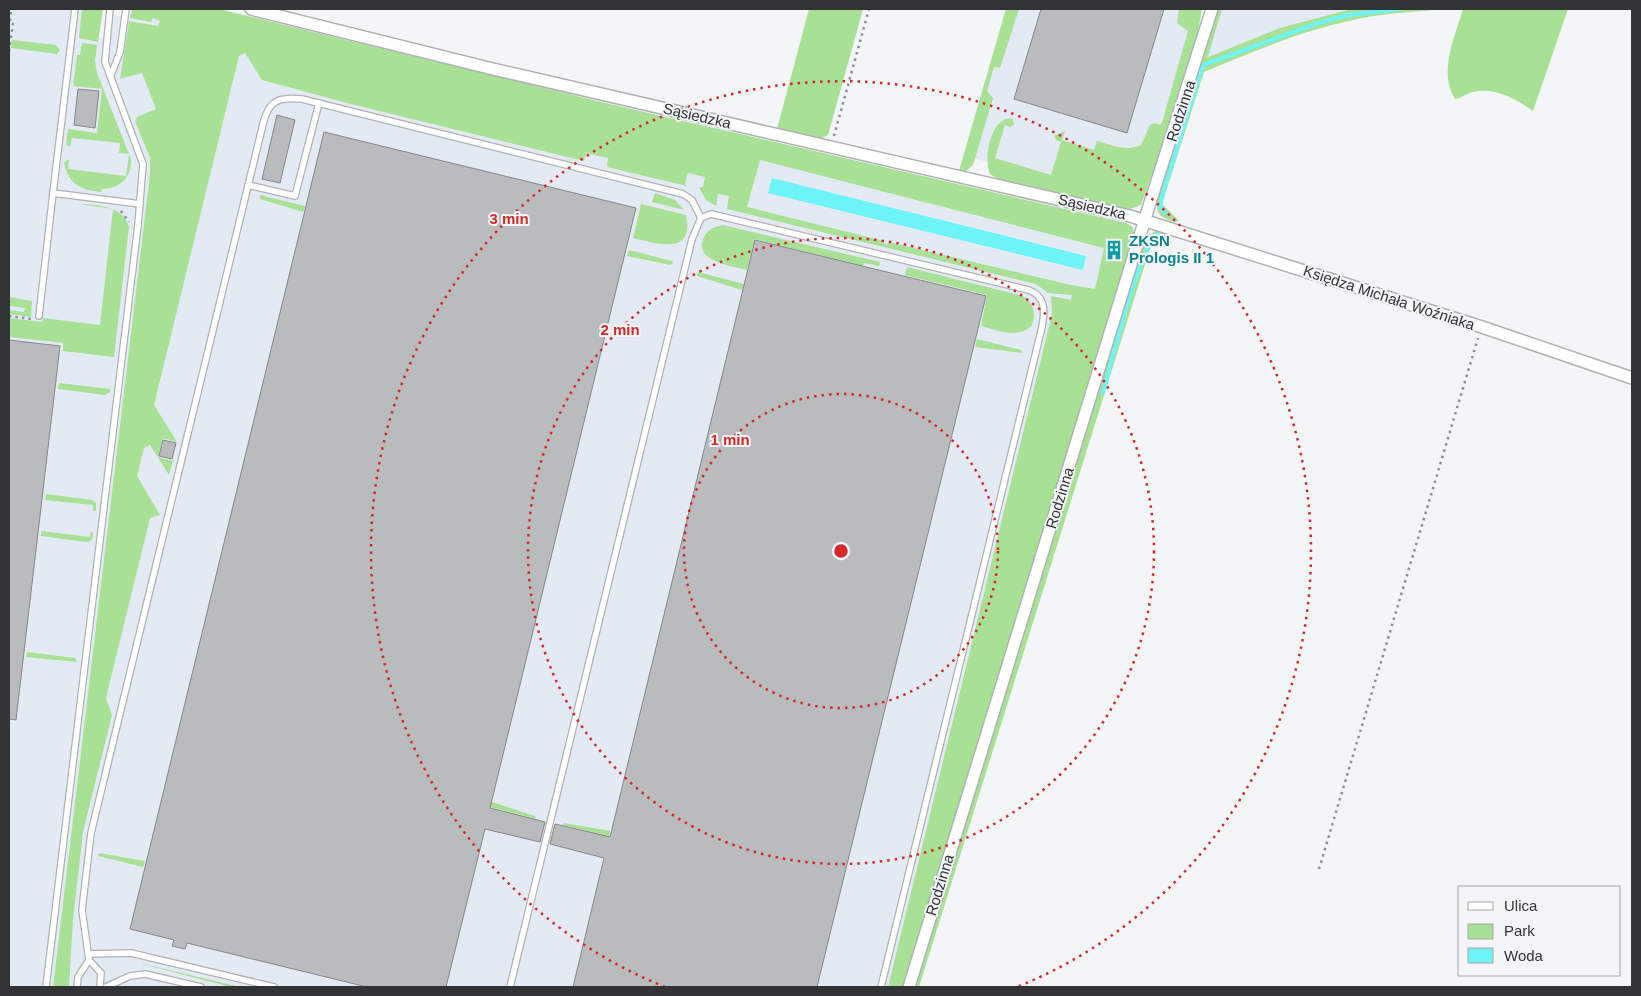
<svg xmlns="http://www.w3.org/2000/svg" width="1641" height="996" font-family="Arial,sans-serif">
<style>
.built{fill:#e4eaf3}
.green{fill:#a8e095;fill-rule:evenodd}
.water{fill:#6ef4f7}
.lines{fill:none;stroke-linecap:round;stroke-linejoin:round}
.stream{stroke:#6ef4f7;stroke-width:4}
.building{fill:#b9bbbd;stroke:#858789}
.service-casing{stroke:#b0b2b4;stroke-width:8}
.minor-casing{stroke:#b0b2b4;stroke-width:14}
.path{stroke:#8e8f91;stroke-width:2.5;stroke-dasharray:2.5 4;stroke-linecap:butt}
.service{stroke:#fff;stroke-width:5.5}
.minor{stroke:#fff;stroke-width:11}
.ring{fill:none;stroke:#d62828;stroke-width:2.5;stroke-dasharray:2.5 5}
.labels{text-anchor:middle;stroke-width:4;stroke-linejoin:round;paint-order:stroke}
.street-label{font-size:15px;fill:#323334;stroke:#f3f5f7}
.culture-label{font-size:15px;font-weight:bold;fill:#0d838f;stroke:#f3f5f7;text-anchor:start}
.centre{fill:#d62828;stroke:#f3f5f7;stroke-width:2.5}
.ring-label{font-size:15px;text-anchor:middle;font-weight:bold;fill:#d62828;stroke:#f3f5f7;stroke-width:4;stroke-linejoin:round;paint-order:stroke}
</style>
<rect width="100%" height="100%" fill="#f3f5f7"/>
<g class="built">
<polygon points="9,9 103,9 98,37 110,39 113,15 130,17 130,14 192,9 1111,247 1107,262 1115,264 893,987 9,987"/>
<polygon points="1006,9 1198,9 1136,198 963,156"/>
<polygon points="1222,9 1360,9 1280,28 1208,57"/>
</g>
<g class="green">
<polygon points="82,9 103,9 98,42 79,38"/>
<path d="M132,9H219L601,102L1126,223L1133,227L1134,235L903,987H888L1052,314L1051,296L1071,300L1072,295L1048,293L1036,284L727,209L729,196L718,194L716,206L706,200L700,189V187H703L705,177L688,173L685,183L687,186L607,167L608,158L586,153L584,161L351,104L262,80L245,53L239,56L154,405L177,442L163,438L158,457L172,461L174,458L169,475L150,445L144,448L137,476L160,515L150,518L106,698L112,715L83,832L73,920L69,987H53L150,174V158L135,121L137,117L156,109L142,73L120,79L129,21L158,26L160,21L153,18L151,22L130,18ZM760,160L1104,248L1095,289L1071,285L888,242L887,245L880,240L747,207Z"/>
<polygon points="809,9 863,9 828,135 821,139 777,129"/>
<polygon points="1006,9 1019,9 1000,68 994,67 987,91 993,98 973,165 966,171 959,171"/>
<path d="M1179,9H1202L1196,42L1182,89L1141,205L1130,209L1118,207L1001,181L990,174C983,159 991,114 1013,119L1014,125L1010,127L1005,125L995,158L1051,175L1061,142L1056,140L1054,136L1065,131L1062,140L1094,150L1097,141C1112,145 1126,152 1141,145L1150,125L1154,123L1160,125L1162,122L1188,31L1177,23Z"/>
<path d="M1218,9H1222L1208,57L1280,28L1348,10L1445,9C1415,12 1382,13 1353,20C1301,31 1252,52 1204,72L1162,204L1179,221L1174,222C1162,218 1155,214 1157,200Z"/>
<path d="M1463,9H1568L1533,111C1516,99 1495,87 1473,92C1467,93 1462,98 1455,99C1438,71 1455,37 1463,9Z"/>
<polygon points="12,40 56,45 60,50 57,54 11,48"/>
<path d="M82,43L97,45L95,61L97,73L131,159C132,178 120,188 102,189L101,192C81,190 69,185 64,163L69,159L68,169L126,176L129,154L119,153L120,143L72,138L70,147L66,144L68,129L97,133L102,89L73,86L77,55H80Z"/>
<polygon points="655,193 675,200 684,210 652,202"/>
<polygon points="260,195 305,206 303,212 260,199"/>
<path d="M78,204C97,205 123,205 129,227L114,357L63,351V343L9,337V318L42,322L43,318L100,325L113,209Z"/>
<path d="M641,204L686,215C695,257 656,243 633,238Z"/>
<path d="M723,225L880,262L879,266L864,263L863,266L755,239L747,270C733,266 692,262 704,237C708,229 714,227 723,225Z"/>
<polygon points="1155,231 1163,233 1151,245 919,987 913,987 1143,246 1149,235"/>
<polygon points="629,250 672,261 673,263 670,265 627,256"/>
<path d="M907,267L1023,296C1034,303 1036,313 1032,325C1018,340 998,330 981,326L987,295L905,275Z"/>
<polygon points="698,272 744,284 742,290 697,276"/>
<polygon points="9,297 32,301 31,317 9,314 9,310 24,312 25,308 9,306"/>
<polygon points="977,339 1021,350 1023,353 975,347"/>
<polygon points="59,383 110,389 110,392 105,395 58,389"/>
<polygon points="46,494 92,500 96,503 96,511 93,511 93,505 45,500"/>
<polygon points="41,531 90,537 91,531 93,533 92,540 87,542 41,536"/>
<polygon points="27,652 75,658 77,662 26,657"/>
<polygon points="492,802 535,816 536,819 490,807"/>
<polygon points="564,823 610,831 609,837 563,825"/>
<polygon points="99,853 145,861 143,867 98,856"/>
<polygon points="142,964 144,964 240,987 231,987"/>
</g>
<polygon class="water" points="772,178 1086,256 1083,270 768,193"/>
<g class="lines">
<g class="stream">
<polyline points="1206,64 1318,23 1348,15 1400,9"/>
<polyline points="1165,213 1160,206 1163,193 1203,65"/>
<path d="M1103,393C1113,358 1136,256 1158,234"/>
</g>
</g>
<g class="building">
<polygon points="1041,9 1164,9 1127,133 1014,99"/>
<polygon points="78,89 99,91 95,128 74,125"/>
<polygon points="277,115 295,120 280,183 262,179"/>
<polygon points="324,132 636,208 490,808 545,822 540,842 485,829 446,987 367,987 187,943 185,949 172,946 174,940 130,929"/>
<polygon points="755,240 986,296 817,987 573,987 604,858 550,844 555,824 610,837"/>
<polygon points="9,340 60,346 16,720 9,719"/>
<polygon points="163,440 176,443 172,459 159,456"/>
</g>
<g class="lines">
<defs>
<g id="service">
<polyline points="75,9 53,193 140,204"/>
<polyline points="111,75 120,52 126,9"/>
<polyline points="248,185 295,196 319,103"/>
<polyline points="39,316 53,193"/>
<polyline points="88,954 131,953 274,987"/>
<polyline points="46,987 138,225 143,164 105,62 110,9"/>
<polyline points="77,987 78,977 89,960"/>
<path d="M100,987L101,973L89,960L82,910L91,833L264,120C270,99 281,97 302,99L683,194L692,200L701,218"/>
<polyline points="106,987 130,976 145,974 201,987"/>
<path d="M510,987L692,239L701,218L711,214L1029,290C1046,297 1045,311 1042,327L881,987"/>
</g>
<g id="minor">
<polyline points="251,9 493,69 1130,216 1482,327 1632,378"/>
<polyline points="909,987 1149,206 1212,9"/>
</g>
</defs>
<use href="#service" class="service-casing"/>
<use href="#minor" class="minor-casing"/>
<g class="path">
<polyline points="9,51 13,24 10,23 11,9"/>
<polyline points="834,136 869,9"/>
<polyline points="121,211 129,222"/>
<polyline points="9,316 31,319"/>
<polyline points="1319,869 1478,338"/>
</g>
<use href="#service" class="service"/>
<use href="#minor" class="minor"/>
</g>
<g class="ring">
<circle cx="841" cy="551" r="157"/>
<circle cx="841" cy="551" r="313"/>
<path d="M665 987A470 470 0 1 1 1017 987"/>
</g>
<defs>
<symbol id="building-bare" viewBox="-9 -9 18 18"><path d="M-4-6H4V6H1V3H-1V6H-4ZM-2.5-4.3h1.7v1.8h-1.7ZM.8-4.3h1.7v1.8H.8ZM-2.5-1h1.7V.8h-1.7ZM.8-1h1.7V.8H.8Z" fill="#0f9aa8" stroke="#f3f5f7" stroke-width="2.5" paint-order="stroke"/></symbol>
</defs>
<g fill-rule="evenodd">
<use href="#building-bare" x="1100" y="236" width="28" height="28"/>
</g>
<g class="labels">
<g class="street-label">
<text transform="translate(1181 111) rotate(-72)" y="5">Rodzinna</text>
<text transform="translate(697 116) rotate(13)" y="5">Sąsiedzka</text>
<text transform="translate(1092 207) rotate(13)" y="5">Sąsiedzka</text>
<text transform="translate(1389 298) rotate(18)" y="5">Księdza Michała Woźniaka</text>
<text transform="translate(1060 498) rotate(-73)" y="5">Rodzinna</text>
<text transform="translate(940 885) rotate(-73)" y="5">Rodzinna</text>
</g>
<g class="culture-label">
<text x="1129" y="246">ZKSN<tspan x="1129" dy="17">Prologis II 1</tspan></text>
</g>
</g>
<circle cx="841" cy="551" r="8" class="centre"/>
<g class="ring-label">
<text x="509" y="224">3 min</text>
<text x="620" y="335">2 min</text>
<text x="730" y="445">1 min</text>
</g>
<rect width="1641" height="996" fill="none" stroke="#323334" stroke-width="20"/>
<rect x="1458" y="886" width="162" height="90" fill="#f3f5f7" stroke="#a6a7a9"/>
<rect x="1468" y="902" width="25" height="8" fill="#ffffff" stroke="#a6a7a9"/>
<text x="1504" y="911" font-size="15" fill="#323334">Ulica</text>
<rect x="1468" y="924" width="25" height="15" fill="#a8e095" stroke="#a6a7a9"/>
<text x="1504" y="936" font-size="15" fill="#323334">Park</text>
<rect x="1468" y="948" width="25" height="15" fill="#6ef4f7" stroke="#a6a7a9"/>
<text x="1504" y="961" font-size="15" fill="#323334">Woda</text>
</svg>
